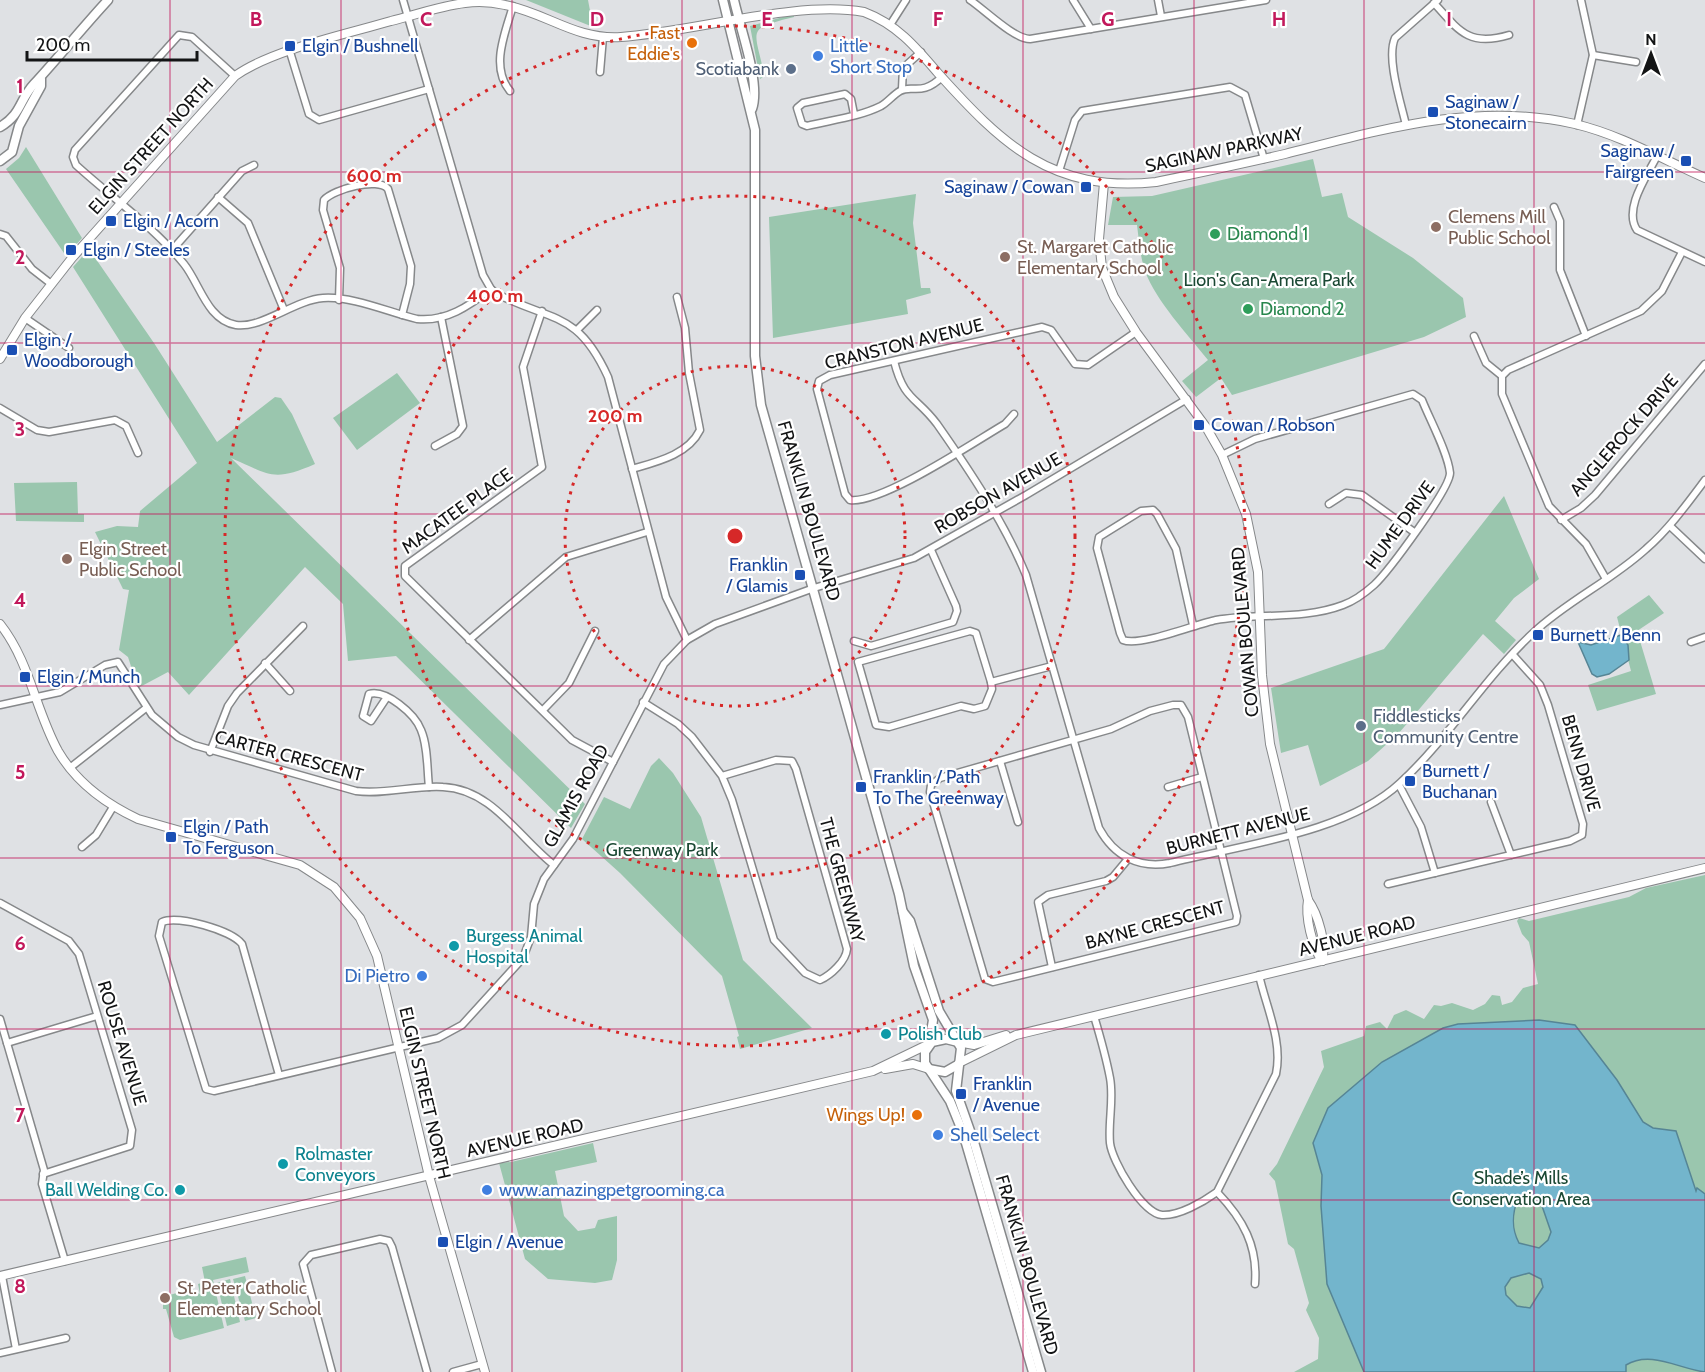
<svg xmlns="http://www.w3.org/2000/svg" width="1705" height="1372" font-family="Cabin,sans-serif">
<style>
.green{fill:#9ac6ae}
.water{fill:#73b5cc;stroke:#568595;stroke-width:1.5;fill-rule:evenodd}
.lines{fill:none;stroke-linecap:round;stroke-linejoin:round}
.minor-casing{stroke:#86888a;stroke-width:9}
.tertiary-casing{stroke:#86888a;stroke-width:10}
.secondary-casing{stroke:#86888a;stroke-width:11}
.minor{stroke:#fff;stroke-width:6}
.tertiary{stroke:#fff;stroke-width:8}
.secondary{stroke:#fff;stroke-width:8}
.grid{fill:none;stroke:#c2185b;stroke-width:1.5;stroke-opacity:0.55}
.ring{fill:none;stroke:#d62828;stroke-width:3;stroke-dasharray:3 6}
.food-dot{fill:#e8710a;stroke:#fff;stroke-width:2}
.transit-dot{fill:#1a4fb4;stroke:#fff;stroke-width:2}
.shop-dot{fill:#3f7fe0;stroke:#fff;stroke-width:2}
.service-dot{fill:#5c6f8a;stroke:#fff;stroke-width:2}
.education-dot{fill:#8d6e63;stroke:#fff;stroke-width:2}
.leisure-dot{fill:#2e9e5b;stroke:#fff;stroke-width:2}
.culture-dot{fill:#0f9aa8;stroke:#fff;stroke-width:2}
.labels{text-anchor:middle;stroke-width:4.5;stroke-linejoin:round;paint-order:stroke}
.food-label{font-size:18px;fill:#c56008;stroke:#fff;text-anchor:end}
.transit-label{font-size:18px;fill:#164399;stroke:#fff;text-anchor:start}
.shop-label{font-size:18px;fill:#366cbe;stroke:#fff;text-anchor:start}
.service-label{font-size:18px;fill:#4e5e75;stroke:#fff;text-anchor:end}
.street-label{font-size:18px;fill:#131415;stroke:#fff}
.education-label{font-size:18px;fill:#785e54;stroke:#fff;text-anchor:start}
.leisure-label{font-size:18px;fill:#27864d;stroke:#fff;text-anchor:start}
.park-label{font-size:18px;fill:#1a4833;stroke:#fff}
.culture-label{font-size:18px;fill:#0d838f;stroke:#fff;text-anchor:start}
.grid-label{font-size:20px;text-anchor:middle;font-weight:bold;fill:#c2185b;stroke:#fff;stroke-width:4.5;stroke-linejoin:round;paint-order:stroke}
.centre{fill:#d62828;stroke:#fff;stroke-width:3}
.ring-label{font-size:18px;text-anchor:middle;font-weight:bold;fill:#d62828;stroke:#fff;stroke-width:4.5;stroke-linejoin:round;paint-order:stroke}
</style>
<rect width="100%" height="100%" fill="#dfe1e4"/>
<g class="green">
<polygon points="526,0 588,0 593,27"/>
<path d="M794,14V17C746,29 754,28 764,73L768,74L760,79L750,26Z"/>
<polygon points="26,147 82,238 66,256 6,169 19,158"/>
<path d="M1313,159L1322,197L1342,193L1348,217L1413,258L1463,298L1466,317L1424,337L1232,395L1221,378L1196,397L1182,381L1208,360C1188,335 1156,301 1145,271C1140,256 1139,240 1137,225H1108L1113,197L1152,196Z"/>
<polygon points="916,194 913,223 921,288 930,288 931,293 906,300 908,314 773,338 769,217"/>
<path d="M89,249L154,343L217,442L275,397L281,398L292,414L315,464C272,483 269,474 231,458L585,804L571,828L396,656L348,661L343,604L305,567L189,695L168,672L138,688L128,657L119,650L129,590L123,589L95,532L117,526L138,527L140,511L197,463L73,267Z"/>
<polygon points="397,373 420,403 357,450 333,418"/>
<polygon points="77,482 78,514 84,514 84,522 16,521 14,483"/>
<polygon points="1504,496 1539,579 1514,598 1495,621 1516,640 1504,654 1483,634 1399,733 1368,761 1320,786 1308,745 1281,753 1271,688 1384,649"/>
<polygon points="1649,595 1664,613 1637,631 1656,694 1597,711 1588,685 1631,671 1617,617"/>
<polygon points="659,758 673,773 701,817 743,960 812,1028 740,1049 737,1037 739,1036 722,976 620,873 582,839 604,797 630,809 651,766"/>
<polygon points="1705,875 1705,1372 1294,1372 1318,1359 1319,1338 1306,1310 1309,1303 1294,1249 1288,1244 1275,1181 1269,1174 1277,1164 1324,1067 1321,1051 1364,1036 1366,1026 1380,1022 1387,1029 1394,1015 1406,1010 1424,1019 1434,1005 1441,1006 1452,1003 1473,1010 1485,1004 1492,995 1500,996 1502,1005 1512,1002 1523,988 1538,984 1529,942 1522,934 1517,921 1519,918 1529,921 1629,897 1646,888"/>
<polygon points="593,1143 597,1162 555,1171 564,1216 578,1231 595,1228 598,1220 617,1216 617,1260 612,1280 595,1283 548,1279 525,1259 499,1163 511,1162"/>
<polygon points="246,1257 249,1272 213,1280 224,1328 180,1340 174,1337 166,1309 163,1309 163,1297 190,1289 200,1294 198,1284 205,1282 202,1267"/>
<polygon points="245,1276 256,1318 245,1321 233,1279"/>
<polygon points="230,1279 240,1322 227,1326 217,1283"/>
</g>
<g class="water">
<polygon points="1621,635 1628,645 1629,660 1609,674 1597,677 1592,674 1578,642 1591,645"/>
<path d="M1539,1020L1575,1025L1617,1080L1643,1122L1653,1128L1676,1131L1696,1191L1697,1188L1705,1194V1372C1679,1369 1651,1350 1626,1365V1372H1364L1327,1284L1321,1206L1322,1175L1313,1143L1328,1108L1382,1062L1443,1028L1458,1024ZM1531,1195L1542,1206L1551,1232L1548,1240L1539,1248L1519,1243C1511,1228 1512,1214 1518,1198ZM1529,1273L1541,1279L1543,1287L1530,1308L1517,1306L1506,1295L1505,1287L1511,1278Z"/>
</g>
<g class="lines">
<defs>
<g id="minor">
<path d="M403,0L483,275L491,289L497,294C553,322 578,311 608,377L666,597L687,640"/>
<path d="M970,0C985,10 1014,39 1030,39L1266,0"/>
<polyline points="1073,0 1091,29"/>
<polyline points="1158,0 1161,16"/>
<path d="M1434,3C1459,31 1469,47 1509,35"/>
<polyline points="890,25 906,0"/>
<polyline points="290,52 309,114 319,120 429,89"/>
<polyline points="1593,55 1636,62"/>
<polyline points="600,72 603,37"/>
<path d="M235,76L192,37L179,35L75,150L73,157L76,165C111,197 154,227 184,264C200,284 207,320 236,325C261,329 295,300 323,298C353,296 388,312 417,319C446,322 469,306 491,289"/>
<polyline points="902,89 903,68 921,52"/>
<path d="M510,91C490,67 505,33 513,6"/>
<path d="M854,114L851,99L845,94L803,103L797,108L802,124L807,126C831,120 859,117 881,106C888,102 893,95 900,91C912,84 921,97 942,77"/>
<path d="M1406,125C1401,103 1386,58 1395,38L1438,0"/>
<polyline points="1577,125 1593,55 1581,0"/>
<path d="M1657,156C1647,176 1623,209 1637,230L1705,262"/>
<polyline points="1059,171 1075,120 1082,111 1230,87 1245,95 1264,159"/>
<polyline points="218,197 248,223 284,310"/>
<polyline points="1554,207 1560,221 1560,270 1586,336"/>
<polyline points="0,234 6,236 32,269 50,283"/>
<polyline points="172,250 242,171 254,165"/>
<path d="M339,300L340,268L323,210L324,200C334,189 378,177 388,189L411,266L410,284L402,315"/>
<polyline points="542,311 523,367 542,467 405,566 405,576 572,740 613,762"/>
<polyline points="25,318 69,348"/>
<polyline points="577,330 597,310"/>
<polyline points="1474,336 1486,363 1502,376"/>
<path d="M894,361C904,401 916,396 937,424C970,471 1004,522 1026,575L1099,828C1114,856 1139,869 1170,863C1241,845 1347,833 1400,783C1449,738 1484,678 1533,633C1567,601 1611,581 1646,549C1669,529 1687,504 1705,480"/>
<polyline points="0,408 37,430 49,432 115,420 126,426 138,453"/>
<path d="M1014,414L1005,424C974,442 882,504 850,500L845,494L817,389L819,381L830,375L1042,327L1051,330L1075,364L1088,365L1136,332"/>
<polyline points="435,446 457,434 463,426 441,317"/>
<path d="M632,469C656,462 688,455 700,430L689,373L685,328L677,297"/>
<polyline points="1329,504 1346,493 1362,495 1414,532"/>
<polyline points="1561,520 1581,508 1595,495 1705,364"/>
<polyline points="1670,526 1705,559"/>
<polyline points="1606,579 1586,544 1549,506 1502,394 1502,376 1508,370 1641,311 1662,291 1682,252"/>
<path d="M1193,625L1176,549L1157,514L1153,510L1141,511L1099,537L1097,548L1120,633L1123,640C1140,647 1196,624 1216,620C1257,613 1304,620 1343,605C1354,601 1365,593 1374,585C1388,572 1450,489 1450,473C1448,453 1430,420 1422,400L1413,394L1255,439L1222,455"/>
<polygon points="970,631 976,633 991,682 992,689 985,706 974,709 961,706 889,727 876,725 858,662"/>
<polyline points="469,640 566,557 647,532"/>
<polyline points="854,641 871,646 953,622 957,611 956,606 931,550"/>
<polyline points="1691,642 1705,637"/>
<polyline points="265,663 290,691"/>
<polyline points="991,682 1052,666"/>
<path d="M387,697L371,721L363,716L369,694C386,689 415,714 421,730C428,746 427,769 429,787"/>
<path d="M643,702L678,724L692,737L722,776L732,800L774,940L805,973L820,980C831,975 846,961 847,949L796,769L792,761L776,760L722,776"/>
<path d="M0,705L60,692L105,665L118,662L152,715L178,737L194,745L356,791C385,795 414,785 443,787C492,789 519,838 554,865"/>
<polygon points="1173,705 1181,705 1188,717 1237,916 1236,922 993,982 985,979 930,792 931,785 940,778 1111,729 1150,711"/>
<polyline points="543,710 569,683 595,631"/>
<polyline points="210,752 228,706 237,693 303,626"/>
<polyline points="1000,761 1018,822"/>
<polyline points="71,767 146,708"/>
<polyline points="1399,785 1421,827 1435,873"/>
<polyline points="1168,787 1202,777"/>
<polyline points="1491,802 1511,855"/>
<polyline points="82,847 96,835 113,807"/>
<polyline points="1388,884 1570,841 1582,835 1583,824 1548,705 1540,685 1513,655"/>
<polyline points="0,903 69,941 79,954 132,1130 130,1146 43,1174"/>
<polyline points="1052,967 1038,902 1048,895 1106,881 1113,877 1128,859"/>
<path d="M1094,1016C1100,1036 1106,1057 1110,1078C1114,1099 1108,1122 1110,1143C1112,1161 1142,1213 1162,1215C1179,1216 1203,1202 1217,1192L1276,1074C1283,1041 1266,1007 1259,975"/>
<polyline points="0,1019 44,1170 42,1184 65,1261"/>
<polyline points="7,1043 97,1016"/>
<path d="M279,1075L242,944C231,930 178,915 162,922L159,936L206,1089L214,1091L438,1038L462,1025L523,958L531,937L534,904L544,879L573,839L664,664L687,640L715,624L814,588L914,558L1026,495L1187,399"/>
<path d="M1217,1192C1243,1219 1258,1246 1255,1284"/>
<polyline points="2,1276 16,1349"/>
<polyline points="0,1353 66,1338"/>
<polyline points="332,1372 303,1264 311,1255 380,1239 389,1241 392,1247 427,1372"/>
<polyline points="453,1372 482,1364"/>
</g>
<g id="tertiary">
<path d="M1104,183L1099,239L1102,268L1114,297L1136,332L1206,427L1222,455L1246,514L1258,572L1262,675L1270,744L1308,900C1318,914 1327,944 1322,961"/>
<path d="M0,359L25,318L72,258L235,76C271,50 347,34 391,21C415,15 440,6 465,3C478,1 492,2 505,5C547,13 575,40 621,37C693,32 797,0 864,12C896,24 915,46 937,72C1002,144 1051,193 1156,182C1199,173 1242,164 1285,154C1381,130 1476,101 1575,124C1621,135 1662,159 1705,178"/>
<path d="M0,624C30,662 35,709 58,751C76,782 106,804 138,819L300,865L334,887L360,918L377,956L429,1176L485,1372"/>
<path d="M1308,900C1305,917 1312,946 1322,961"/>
<polyline points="958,1042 974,1045 1006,1035"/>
<polyline points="959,1063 1016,1035 1705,868"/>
<polyline points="885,1069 913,1064 929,1069"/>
<polyline points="0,1276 873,1071 929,1044"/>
</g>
<g id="secondary">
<polyline points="723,0 755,130 755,356 761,405 899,894 914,966 933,1020 929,1044"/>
<path d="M734,0C740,28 761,83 752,109"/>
<path d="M0,127C22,114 19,100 34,84C59,57 83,27 108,0"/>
<polyline points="0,161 12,152 19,126 41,86 41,79"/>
<polyline points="903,912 910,921 939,1011 961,1048 956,1091 974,1142 1041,1372"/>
<polyline points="958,1042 946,1039 932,1042 925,1052 925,1063 950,1101 963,1133 1033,1372"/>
<polyline points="929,1069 945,1072 959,1064"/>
</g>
</defs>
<use href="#minor" class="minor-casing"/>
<use href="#tertiary" class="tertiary-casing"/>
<use href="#secondary" class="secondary-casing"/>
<use href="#minor" class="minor"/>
<use href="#tertiary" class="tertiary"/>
<use href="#secondary" class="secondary"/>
</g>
<path class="grid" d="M170,0V1372M341,0V1372M512,0V1372M682,0V1372M852,0V1372M1023,0V1372M1194,0V1372M1364,0V1372M1534,0V1372M0,172H1705M0,343H1705M0,514H1705M0,686H1705M0,858H1705M0,1029H1705M0,1200H1705"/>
<g class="ring">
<circle cx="735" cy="536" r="170"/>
<circle cx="735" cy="536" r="340"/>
<circle cx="735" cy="536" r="510"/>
</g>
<g class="food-dot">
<circle cx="692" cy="43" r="6"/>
<circle cx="917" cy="1115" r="6"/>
</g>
<g class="transit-dot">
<rect x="284" y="40" width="12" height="12" rx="3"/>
<rect x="1427" y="106" width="12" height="12" rx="3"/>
<rect x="1680" y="155" width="12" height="12" rx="3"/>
<rect x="1080" y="181" width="12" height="12" rx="3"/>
<rect x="105" y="215" width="12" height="12" rx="3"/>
<rect x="65" y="244" width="12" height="12" rx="3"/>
<rect x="6" y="344" width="12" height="12" rx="3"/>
<rect x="1193" y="419" width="12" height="12" rx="3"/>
<rect x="794" y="569" width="12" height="12" rx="3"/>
<rect x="1532" y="629" width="12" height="12" rx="3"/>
<rect x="19" y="671" width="12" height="12" rx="3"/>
<rect x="1404" y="775" width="12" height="12" rx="3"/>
<rect x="855" y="781" width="12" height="12" rx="3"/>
<rect x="165" y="831" width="12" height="12" rx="3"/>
<rect x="955" y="1088" width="12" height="12" rx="3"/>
<rect x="437" y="1236" width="12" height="12" rx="3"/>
</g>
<g class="shop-dot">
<circle cx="818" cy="56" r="6"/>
<circle cx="422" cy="976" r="6"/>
<circle cx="938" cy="1135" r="6"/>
<circle cx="487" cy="1190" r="6"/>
</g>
<g class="service-dot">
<circle cx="791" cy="69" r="6"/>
<circle cx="1361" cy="726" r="6"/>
</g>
<g class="education-dot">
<circle cx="1436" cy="227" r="6"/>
<circle cx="1005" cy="257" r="6"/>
<circle cx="67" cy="559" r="6"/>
<circle cx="165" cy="1298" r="6"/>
</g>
<g class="leisure-dot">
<circle cx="1215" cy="234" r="6"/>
<circle cx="1248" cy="309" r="6"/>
</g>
<g class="culture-dot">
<circle cx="454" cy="946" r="6"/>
<circle cx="886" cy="1034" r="6"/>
<circle cx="283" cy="1164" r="6"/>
<circle cx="180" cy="1190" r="6"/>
</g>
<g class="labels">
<g class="food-label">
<text x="680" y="39">Fast<tspan x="680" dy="21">Eddie's</tspan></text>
<text x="905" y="1121">Wings Up!</text>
</g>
<g class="transit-label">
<text x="302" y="52">Elgin / Bushnell</text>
<text x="1445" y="108">Saginaw /<tspan x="1445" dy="21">Stonecairn</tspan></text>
<text x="1674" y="157" text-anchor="end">Saginaw /<tspan x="1674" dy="21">Fairgreen</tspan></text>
<text x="1074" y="193" text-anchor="end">Saginaw / Cowan</text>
<text x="123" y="227">Elgin / Acorn</text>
<text x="83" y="256">Elgin / Steeles</text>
<text x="24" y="346">Elgin /<tspan x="24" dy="21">Woodborough</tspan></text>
<text x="1211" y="431">Cowan / Robson</text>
<text x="788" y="571" text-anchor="end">Franklin<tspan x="788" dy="21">/ Glamis</tspan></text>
<text x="1550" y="641">Burnett / Benn</text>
<text x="37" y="683">Elgin / Munch</text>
<text x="1422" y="777">Burnett /<tspan x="1422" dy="21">Buchanan</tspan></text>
<text x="873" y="783">Franklin / Path<tspan x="873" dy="21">To The Greenway</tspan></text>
<text x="183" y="833">Elgin / Path<tspan x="183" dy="21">To Ferguson</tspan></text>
<text x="973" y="1090">Franklin<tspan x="973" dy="21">/ Avenue</tspan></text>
<text x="455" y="1248">Elgin / Avenue</text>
</g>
<g class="shop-label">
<text x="830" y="52">Little<tspan x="830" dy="21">Short Stop</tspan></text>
<text x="410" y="982" text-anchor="end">Di Pietro</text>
<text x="950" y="1141">Shell Select</text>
<text x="499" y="1196">www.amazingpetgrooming.ca</text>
</g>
<g class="service-label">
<text x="779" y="75">Scotiabank</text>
<text x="1373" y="722" text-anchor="start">Fiddlesticks<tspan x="1373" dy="21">Community Centre</tspan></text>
</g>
<g class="street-label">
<text transform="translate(151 146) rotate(-48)" y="6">ELGIN STREET NORTH</text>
<text transform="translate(1224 150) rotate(-12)" y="6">SAGINAW PARKWAY</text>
<text transform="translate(904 344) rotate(-14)" y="6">CRANSTON AVENUE</text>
<text transform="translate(1624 435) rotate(-49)" y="6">ANGLEROCK DRIVE</text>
<text transform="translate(998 493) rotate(-30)" y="6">ROBSON AVENUE</text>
<text transform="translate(457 511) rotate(-36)" y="6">MACATEE PLACE</text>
<text transform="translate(809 511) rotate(74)" y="6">FRANKLIN BOULEVARD</text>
<text transform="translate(1400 525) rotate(-54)" y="6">HUME DRIVE</text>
<text transform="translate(1245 632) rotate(-95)" y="6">COWAN BOULEVARD</text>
<text transform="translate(289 756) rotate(15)" y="6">CARTER CRESCENT</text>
<text transform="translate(1581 763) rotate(74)" y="6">BENN DRIVE</text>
<text transform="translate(576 796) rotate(-61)" y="6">GLAMIS ROAD</text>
<text transform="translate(1238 831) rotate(-14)" y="6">BURNETT AVENUE</text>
<text transform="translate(842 880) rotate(75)" y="6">THE GREENWAY</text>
<text transform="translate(1155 925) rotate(-15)" y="6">BAYNE CRESCENT</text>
<text transform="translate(1357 936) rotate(-14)" y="6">AVENUE ROAD</text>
<text transform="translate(122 1043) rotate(73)" y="6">ROUSE AVENUE</text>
<text transform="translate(425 1093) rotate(77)" y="6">ELGIN STREET NORTH</text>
<text transform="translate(525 1138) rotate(-13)" y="6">AVENUE ROAD</text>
<text transform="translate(1027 1265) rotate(74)" y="6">FRANKLIN BOULEVARD</text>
</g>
<g class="education-label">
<text x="1448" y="223">Clemens Mill<tspan x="1448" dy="21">Public School</tspan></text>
<text x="1017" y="253">St. Margaret Catholic<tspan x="1017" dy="21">Elementary School</tspan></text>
<text x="79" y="555">Elgin Street<tspan x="79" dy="21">Public School</tspan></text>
<text x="177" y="1294">St. Peter Catholic<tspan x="177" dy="21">Elementary School</tspan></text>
</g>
<g class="leisure-label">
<text x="1227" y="240">Diamond 1</text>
<text x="1260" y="315">Diamond 2</text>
</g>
<g class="park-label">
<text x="1269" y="286">Lion's Can-Amera Park</text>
<text x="662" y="856">Greenway Park</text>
<text x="1521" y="1184">Shade’s Mills<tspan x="1521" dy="21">Conservation Area</tspan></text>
</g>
<g class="culture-label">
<text x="466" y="942">Burgess Animal<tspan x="466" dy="21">Hospital</tspan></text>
<text x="898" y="1040">Polish Club</text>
<text x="295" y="1160">Rolmaster<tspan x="295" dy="21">Conveyors</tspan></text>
<text x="168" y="1196" text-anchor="end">Ball Welding Co.</text>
</g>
</g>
<g class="grid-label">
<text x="256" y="26">B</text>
<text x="426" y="26">C</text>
<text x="597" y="26">D</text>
<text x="767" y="26">E</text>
<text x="938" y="26">F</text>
<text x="1108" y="26">G</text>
<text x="1279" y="26">H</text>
<text x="1449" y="26">I</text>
<text x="20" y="93">1</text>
<text x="20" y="264">2</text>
<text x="20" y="436">3</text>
<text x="20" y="607">4</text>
<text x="20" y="779">5</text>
<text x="20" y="950">6</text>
<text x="20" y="1122">7</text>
<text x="20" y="1293">8</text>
</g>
<circle cx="735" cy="536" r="9" class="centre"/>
<g class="ring-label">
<text x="374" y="182">600 m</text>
<text x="495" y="302">400 m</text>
<text x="615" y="422">200 m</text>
</g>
<g transform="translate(1651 54)" stroke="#ffffff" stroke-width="4.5" paint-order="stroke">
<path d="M0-4.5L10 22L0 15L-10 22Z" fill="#131415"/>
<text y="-9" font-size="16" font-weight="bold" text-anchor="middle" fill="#131415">N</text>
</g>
<path d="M27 51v9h170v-9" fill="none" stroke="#131415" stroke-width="3"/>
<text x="36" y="51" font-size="18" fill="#131415" stroke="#ffffff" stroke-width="4.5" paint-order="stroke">200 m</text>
</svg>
